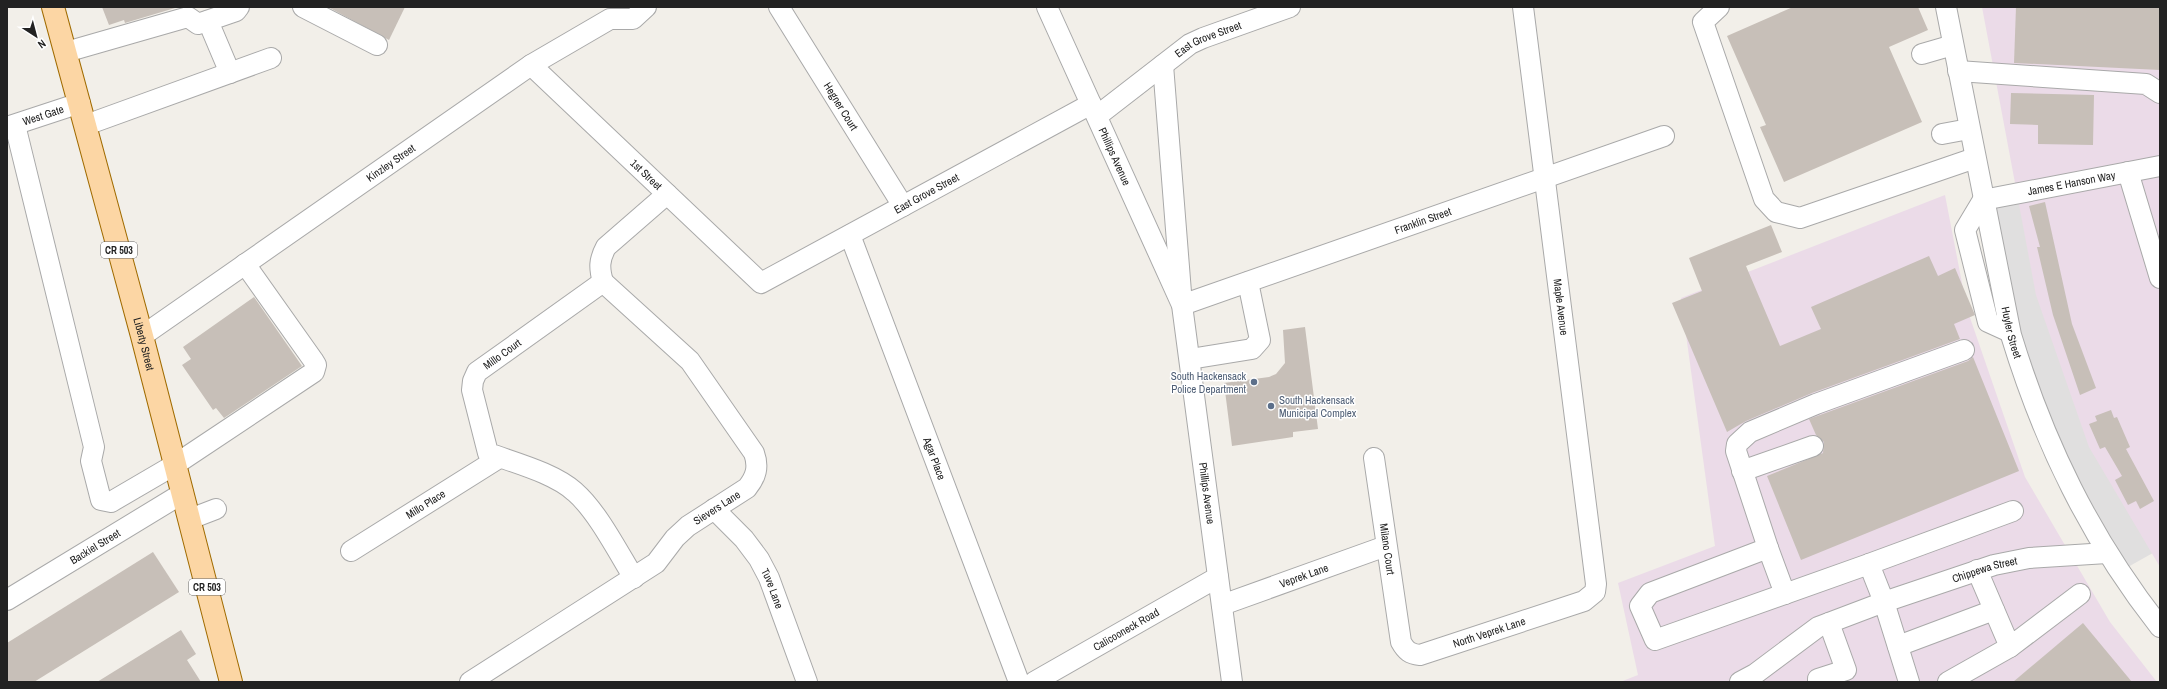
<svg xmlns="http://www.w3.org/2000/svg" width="2167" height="689" font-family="'Archivo Narrow',sans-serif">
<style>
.residential{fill:#e0dfdf}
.industrial{fill:#ebdbe8}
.building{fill:#c7bfb8}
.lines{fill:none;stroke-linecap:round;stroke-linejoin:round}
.minor-casing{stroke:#a9a9a9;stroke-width:22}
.major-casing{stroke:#a06b00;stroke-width:24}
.minor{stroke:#fff;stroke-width:20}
.major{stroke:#fcd6a4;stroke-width:22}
.service-dot{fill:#5c6f8a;stroke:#fff;stroke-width:1.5}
.labels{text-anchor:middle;stroke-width:3;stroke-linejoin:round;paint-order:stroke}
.shield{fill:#fff;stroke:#646464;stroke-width:1}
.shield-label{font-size:10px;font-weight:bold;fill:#222}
.street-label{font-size:11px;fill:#222;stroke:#fff}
.service-label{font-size:11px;fill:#4e5e75;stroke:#fff;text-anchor:end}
</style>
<rect width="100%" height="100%" fill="#f2efe9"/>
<polygon class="residential" points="2108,176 2160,385 2160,549 2119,572 2042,427 1983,200"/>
<g class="industrial">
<polygon points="1982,7 2160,7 2160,567 2089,447 2036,295"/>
<polygon points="1945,195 1967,309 2025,477 2110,622 2157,682 1620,682 1638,675 1618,583 1715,546 1681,298"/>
</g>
<g class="building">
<polygon points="102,7 175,7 175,8 125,23 124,20 109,25"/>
<polygon points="328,7 405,7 389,40"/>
<polygon points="1793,7 1918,7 1928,30 1889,47 1922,122 1784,182 1760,127 1766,125 1727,36"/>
<polygon points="2016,7 2160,7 2160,70 2014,63"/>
<polygon points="2011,93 2094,95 2093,145 2038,144 2038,125 2010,124"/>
<polygon points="2045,202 2072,324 2096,388 2080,395 2053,315 2037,247 2040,247 2029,206"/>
<polygon points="1771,225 1782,252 1746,266 1780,346 1821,329 1811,307 1929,256 1938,276 1955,268 1975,315 1954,324 1960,339 1812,393 1746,421 1727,432 1672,303 1702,291 1689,258"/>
<polygon points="254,297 302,366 224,418 216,408 213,410 182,365 191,359 183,347"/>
<polygon points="1305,327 1318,429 1293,432 1293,437 1232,446 1224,383 1269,377 1276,374 1285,363 1283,330"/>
<polygon points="1973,357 2019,471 1801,560 1767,476 1823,453 1824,442 1816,435 1809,419 1968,361"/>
<polygon points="2111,410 2114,418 2117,417 2130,447 2126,449 2154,501 2140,509 2136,501 2128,505 2115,480 2122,476 2105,447 2100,449 2089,424 2097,421 2095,416"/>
<polygon points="153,552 179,592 34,682 7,682 7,643"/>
<polygon points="2083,623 2132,682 2013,682"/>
<polygon points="181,630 196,654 187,660 201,682 97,682"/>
</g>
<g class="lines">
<defs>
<g id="minor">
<polyline points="303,7 377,45"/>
<path id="s1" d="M779,7L903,206"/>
<path id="s2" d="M1047,7L1182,305L1232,682"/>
<polyline points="1719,7 1703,22 1764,199 1776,212 1800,218 1975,158"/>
<path id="s3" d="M1946,7L2011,335C2044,443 2090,538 2160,627"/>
<polyline points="208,21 230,73"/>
<polyline points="66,52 188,17 198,24 236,11 239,7"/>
<polyline points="1922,54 1953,45"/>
<path id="s4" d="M531,65L761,283L1091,104"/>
<path id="s5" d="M1163,65L1182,305L1664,136"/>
<polyline points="1958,71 2146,84 2160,93"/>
<path id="s6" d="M1097,116L1190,44L1203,38L1290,7"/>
<polyline points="15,125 94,447 91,461 101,500 111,502 176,464 314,372 316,365 313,360 245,264"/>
<polyline points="86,125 271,58"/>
<path id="s7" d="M7,127L80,103"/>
<polyline points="1942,134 1969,129"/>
<polyline points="2128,172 2160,278"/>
<path id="s8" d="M1983,200L2160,166"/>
<polyline points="1983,200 1965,230 1988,322 2010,332"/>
<path id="s9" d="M850,235L1019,682"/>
<path d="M603,282L477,372L473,381L472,390L488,453C515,463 554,473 575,492C597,511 618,552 634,578"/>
<path d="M603,282C599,268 599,260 606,247L667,194"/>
<path id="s10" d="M142,336L531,65L610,19H633L646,7"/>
<polyline points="1190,359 1252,349 1260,340 1248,282"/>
<path id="s11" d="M1374,458L1401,642C1406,651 1410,654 1420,655L1584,601L1595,592L1596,584L1523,7"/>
<polyline points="1742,471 1813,446"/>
<path id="s12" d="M714,509L744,539L759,559L769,578L807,682"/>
<polyline points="190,519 216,509"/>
<polyline points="1768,548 1785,594"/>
<path id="s13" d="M351,551L499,458"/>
<polyline points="1869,564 1655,640 1640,606 1650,593 1768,548 1736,451 1737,444 1750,432 1816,404 1964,350"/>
<polyline points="1977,570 2010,647 2080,594"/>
<path id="s14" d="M7,600L183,493"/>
<path id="s15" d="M1222,605L1386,546"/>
<polyline points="1898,646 1994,610"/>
<path id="s16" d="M470,682L656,563L675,538L688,526L747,488C756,477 759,467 754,453L690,361L603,282"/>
<path id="s17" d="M1034,682L1218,577"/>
<path id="s18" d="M1740,682L1755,674L1818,627L1884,602L1994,565L2029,558L2107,553"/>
<polyline points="1818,682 1818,679 1846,670 1829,623"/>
<polyline points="1909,682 1884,602 1869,564 2013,511"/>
<polyline points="1948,682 2010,647"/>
</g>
<g id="major">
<path id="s19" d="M53,7L142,336L231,682"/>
</g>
</defs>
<use href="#minor" class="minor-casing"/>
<use href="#major" class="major-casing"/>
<use href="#minor" class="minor"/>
<use href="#major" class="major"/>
</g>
<g class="service-dot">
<circle cx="1254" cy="382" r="4"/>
<circle cx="1271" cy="406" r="4"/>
</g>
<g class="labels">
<g class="shield">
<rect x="101" y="242" width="36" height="16" rx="3"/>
<rect x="189" y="579" width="36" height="16" rx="3"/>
</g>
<g class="shield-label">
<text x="119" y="254">CR 503</text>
<text x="207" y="591">CR 503</text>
</g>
<g class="street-label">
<text dy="4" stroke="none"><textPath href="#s6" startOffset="136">East Grove Street</textPath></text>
<text dy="4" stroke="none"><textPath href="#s1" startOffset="117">Hegner Court</textPath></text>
<text dy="4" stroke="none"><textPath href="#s7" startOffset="38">West Gate</textPath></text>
<text dy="4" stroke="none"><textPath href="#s2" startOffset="164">Phillips Avenue</textPath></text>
<text dy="4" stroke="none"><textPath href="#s10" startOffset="303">Kinzley Street</textPath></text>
<text dy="4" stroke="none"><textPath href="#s4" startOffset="159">1st Street</textPath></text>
<text dy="4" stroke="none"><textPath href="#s8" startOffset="90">James E Hanson Way</textPath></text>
<text dy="4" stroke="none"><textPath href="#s4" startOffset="505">East Grove Street</textPath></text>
<text dy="4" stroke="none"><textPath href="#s5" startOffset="496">Franklin Street</textPath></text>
<text transform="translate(1561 307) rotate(83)" y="4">Maple Avenue</text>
<text dy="4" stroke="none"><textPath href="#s3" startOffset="332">Huyler Street</textPath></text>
<text dy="4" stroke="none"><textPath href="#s19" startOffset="349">Liberty Street</textPath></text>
<text transform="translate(502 354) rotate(-36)" y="4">Millo Court</text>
<text dy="4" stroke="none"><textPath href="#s9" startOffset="239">Agar Place</textPath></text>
<text dy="4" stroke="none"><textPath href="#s2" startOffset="517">Phillips Avenue</textPath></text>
<text dy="4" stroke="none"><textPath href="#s13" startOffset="88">Millo Place</textPath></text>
<text dy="4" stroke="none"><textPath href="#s16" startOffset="304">Sievers Lane</textPath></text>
<text dy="4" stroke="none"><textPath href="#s14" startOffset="103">Backiel Street</textPath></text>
<text dy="4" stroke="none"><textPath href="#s11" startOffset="92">Milano Court</textPath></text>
<text dy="4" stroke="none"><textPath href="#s18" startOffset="272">Chippewa Street</textPath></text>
<text dy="4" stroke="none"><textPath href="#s15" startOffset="87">Veprek Lane</textPath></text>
<text dy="4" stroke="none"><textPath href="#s12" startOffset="100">Tuve Lane</textPath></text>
<text dy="4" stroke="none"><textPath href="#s17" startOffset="106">Calicooneck Road</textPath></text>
<text dy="4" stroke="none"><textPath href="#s11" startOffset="283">North Veprek Lane</textPath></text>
</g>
<g class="service-label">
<text x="1246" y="380">South Hackensack<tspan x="1246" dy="13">Police Department</tspan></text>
<text x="1279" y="404" text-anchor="start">South Hackensack<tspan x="1279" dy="13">Municipal Complex</tspan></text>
</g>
</g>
<rect width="2167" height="689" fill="none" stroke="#222222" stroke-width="16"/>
<g transform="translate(36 36) rotate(144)" stroke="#ffffff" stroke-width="3" paint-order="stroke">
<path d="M0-3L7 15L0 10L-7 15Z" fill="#222222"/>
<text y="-6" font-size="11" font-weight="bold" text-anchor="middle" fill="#222222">N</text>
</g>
</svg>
